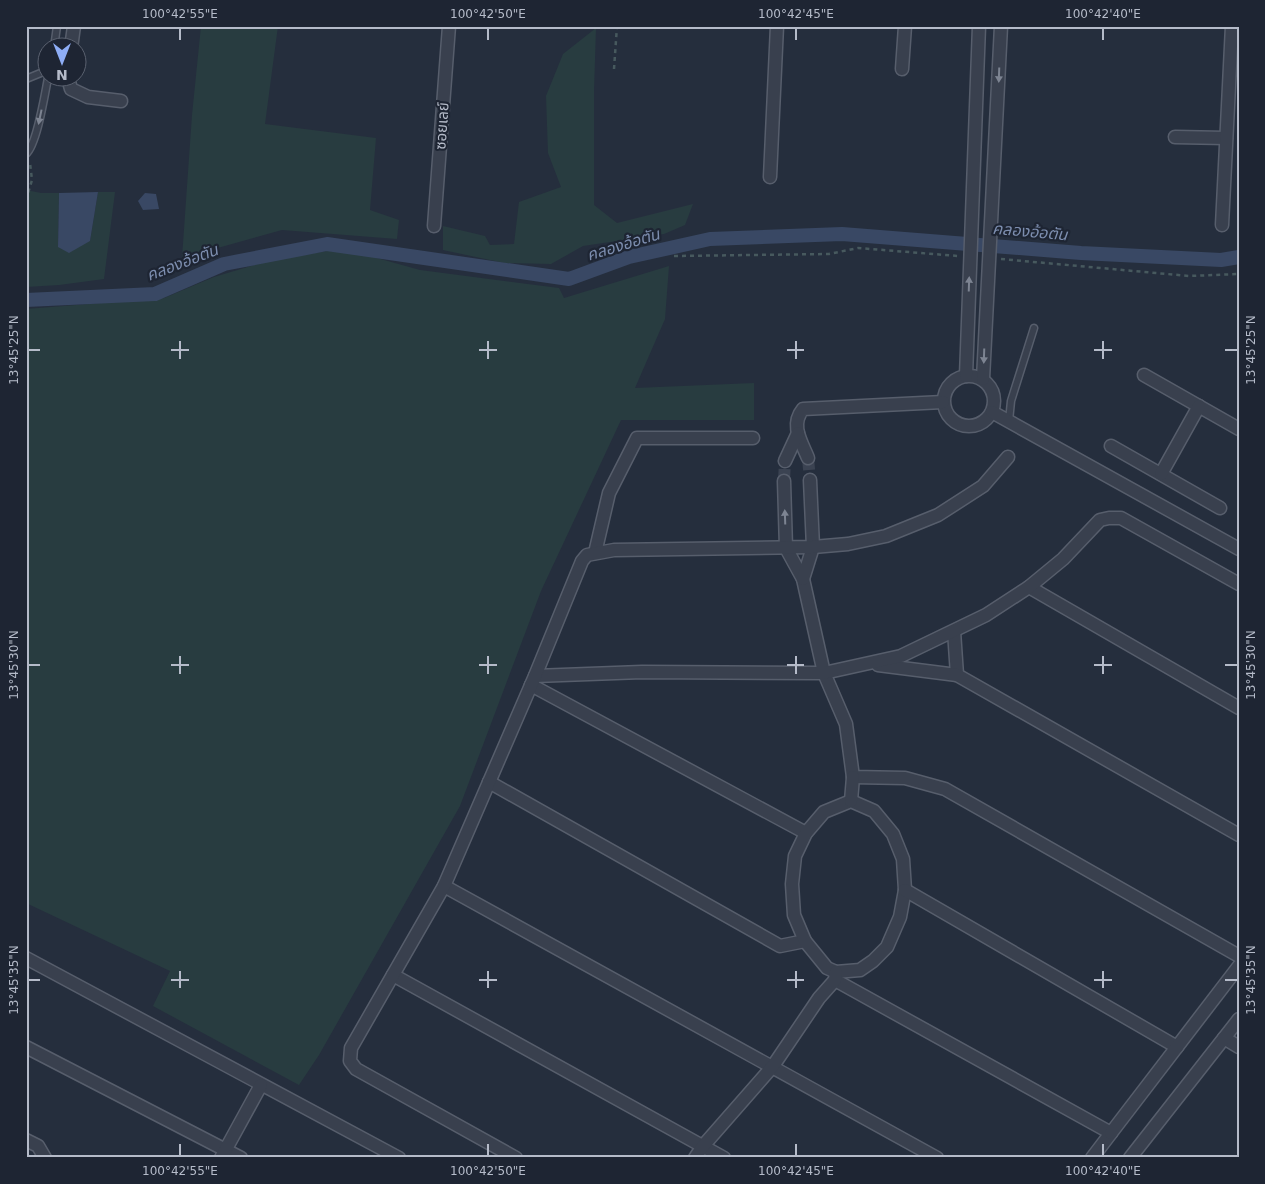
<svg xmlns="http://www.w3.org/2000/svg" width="1265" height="1184" font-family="'DejaVu Sans','Noto Sans Thai',sans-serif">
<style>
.green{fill:#283c40}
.water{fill:#394864}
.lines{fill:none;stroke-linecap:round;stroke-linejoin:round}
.canal{stroke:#394864;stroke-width:14}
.minor-tunnel{stroke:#3b4352;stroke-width:12;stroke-dasharray:12 6;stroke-linecap:butt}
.service-casing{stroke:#575e6c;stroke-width:9}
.minor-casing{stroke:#575e6c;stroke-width:15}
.path{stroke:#47595e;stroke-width:2.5;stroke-dasharray:4 4;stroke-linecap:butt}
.service{stroke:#39404e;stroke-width:6}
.minor{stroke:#39404e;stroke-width:12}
.oneway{fill:#7d8492}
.ticks{fill:none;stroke:#b5bbc9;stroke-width:2}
.labels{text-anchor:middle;stroke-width:4.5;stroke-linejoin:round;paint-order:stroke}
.street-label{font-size:15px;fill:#b5bbc9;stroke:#1e2533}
.water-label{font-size:16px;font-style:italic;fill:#7d8eaf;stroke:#1e2533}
.neatline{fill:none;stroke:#b5bbc9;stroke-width:2}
.ticks-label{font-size:12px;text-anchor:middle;fill:#b5bbc9}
</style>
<rect width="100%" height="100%" fill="#252e3d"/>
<g class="green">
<polygon points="201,26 278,26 265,124 376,138 370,210 399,220 397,239 282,230 182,258 192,115"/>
<polygon points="596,28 594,91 594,205 617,223 693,204 685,225 664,234 583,246 551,264 504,263 443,250 443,226 485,236 490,245 514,244 519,202 561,187 548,153 546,96 563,54"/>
<polygon points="26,190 41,193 59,193 58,247 90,241 98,192 115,192 104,279 59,285 26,287"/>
<polygon points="334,250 366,255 420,270 559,288 564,298 669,266 665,319 635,388 754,383 754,420 621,420 541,591 460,806 319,1055 299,1085 153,1006 170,971 26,903 26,309 164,298 214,277 274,259"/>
</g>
<g class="water">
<polygon points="98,192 90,241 69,253 58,247 59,193"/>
<polygon points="145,193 156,194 159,209 143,210 138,201"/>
</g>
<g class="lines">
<polyline class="canal" points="26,300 155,294 224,264 327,244 569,279 629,257 710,239 842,234 1081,253 1221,260 1239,257"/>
<g class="minor-tunnel">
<polyline points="808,458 810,480"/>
<polyline points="784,481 785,461"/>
</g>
<defs>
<g id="service">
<polyline points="54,48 57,26"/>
<polyline points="26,79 48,70"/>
<path d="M26,154C37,145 45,93 48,78"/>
<polyline points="1009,421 1011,401 1034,328"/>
</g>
<g id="minor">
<polyline points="71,48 74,26"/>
<polyline points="902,69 905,26"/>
<polyline points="68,78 71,89 88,97 121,101"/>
<polyline points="1175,137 1226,138"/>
<polyline points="770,177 777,26"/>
<polyline points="1222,225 1232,26"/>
<polyline points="434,226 449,26"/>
<polyline points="1144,375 1239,429"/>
<circle cx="969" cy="401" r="25"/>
<polyline points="966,376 979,26"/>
<polyline points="983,379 1001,26"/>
<polyline points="992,412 1239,549"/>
<polyline points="1111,446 1220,508"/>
<path d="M808,458C801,441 790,425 803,409L943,402"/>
<polyline points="785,461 798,433"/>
<polyline points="1161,474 1199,406"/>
<polyline points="784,481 786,548 803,579 824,673 846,724 853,777 905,778 945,789 1239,956"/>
<polyline points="595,553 609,493 637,438 753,438"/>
<polyline points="803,579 813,547 810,480"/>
<polyline points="1029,587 1239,708"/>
<polyline points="954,631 957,675"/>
<polyline points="878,665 957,675 1239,835"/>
<polyline points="535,676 642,672 824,673 901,656 986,615 1029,587 1063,559 1100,520 1109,518 1121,518 1239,584"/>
<polyline points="531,685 806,833"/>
<polyline points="489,782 780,946 805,941"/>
<polygon points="851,801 874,811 893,834 903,859 905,890 900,917 887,947 873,961 860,970 836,972 827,968 805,941 794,915 792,884 795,856 806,833 824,812"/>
<polyline points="851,801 853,777"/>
<polyline points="444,886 937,1158"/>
<polyline points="905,890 1177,1047"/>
<polyline points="26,958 399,1158"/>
<polyline points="393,975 724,1158"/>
<polyline points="835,980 1111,1133 1092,1158"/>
<polyline points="1224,1038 1239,1047"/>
<polyline points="26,1047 241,1158"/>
<polyline points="1111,1133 1239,966"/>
<polyline points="26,1140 38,1146 45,1158"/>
<polyline points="221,1158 261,1085"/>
<polyline points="516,1158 356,1069 350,1061 351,1048 444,886 535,676 582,561 587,555 614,550 813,547 848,544 886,536 938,515 983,486 1008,457"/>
<polyline points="695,1158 703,1146 773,1066 819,998 835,980 836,972"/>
<polyline points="1130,1158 1239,1019"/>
</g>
</defs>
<use href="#service" class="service-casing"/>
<use href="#minor" class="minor-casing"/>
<g class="path">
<polyline points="614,69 617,26"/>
<polyline points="26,200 32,180 30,163"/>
<polyline points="674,256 829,254 858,248 958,256"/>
<polyline points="1001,259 1189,276 1239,274"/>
</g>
<use href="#service" class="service"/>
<use href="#minor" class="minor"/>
</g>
<defs><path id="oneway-solid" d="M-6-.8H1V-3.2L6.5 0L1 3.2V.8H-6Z" transform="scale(1.25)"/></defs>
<g class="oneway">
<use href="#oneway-solid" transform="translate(999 75) rotate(92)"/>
<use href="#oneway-solid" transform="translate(40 117) rotate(102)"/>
<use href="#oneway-solid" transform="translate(969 284) rotate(-88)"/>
<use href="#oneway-solid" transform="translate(984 356) rotate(92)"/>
<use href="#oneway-solid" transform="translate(785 517) rotate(-92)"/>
</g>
<path class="ticks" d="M180,28V40M488,28V40M796,28V40M1103,28V40M180,341V359M488,341V359M796,341V359M1103,341V359M28,350H40M171,350H189M479,350H497M787,350H804M1094,350H1112M1225,350H1238M180,656V674M488,656V674M796,656V674M1103,656V674M28,665H40M171,665H189M479,665H497M787,665H804M1094,665H1112M1225,665H1238M180,971V988M488,971V988M796,971V988M1103,971V988M28,980H40M171,980H189M479,980H497M787,980H804M1094,980H1112M1225,980H1238M180,1144V1156M488,1144V1156M796,1144V1156M1103,1144V1156"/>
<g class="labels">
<g class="street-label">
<text transform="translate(442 126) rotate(-86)" y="5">ซอยเลย์</text>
</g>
<g class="water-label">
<text transform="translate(1030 231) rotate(5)" y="6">คลองอ้อตัน</text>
<text transform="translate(623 244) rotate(-17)" y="6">คลองอ้อตัน</text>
<text transform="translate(182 262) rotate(-21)" y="6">คลองอ้อตัน</text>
</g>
</g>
<rect width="1265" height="1184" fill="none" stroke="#1e2533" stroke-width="55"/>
<g transform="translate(62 62) rotate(180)"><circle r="24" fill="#1e2533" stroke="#5a616f"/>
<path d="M0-4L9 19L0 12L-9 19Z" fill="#8eadf5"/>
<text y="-8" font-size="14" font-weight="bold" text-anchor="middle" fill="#b5bbc9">N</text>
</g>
<rect x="28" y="28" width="1210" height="1128" class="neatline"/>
<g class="ticks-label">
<text x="180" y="18">100°42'55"E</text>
<text x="488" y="18">100°42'50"E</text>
<text x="796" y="18">100°42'45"E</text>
<text x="1103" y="18">100°42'40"E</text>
<text transform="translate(1251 350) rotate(-90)" y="4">13°45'25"N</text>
<text transform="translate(14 350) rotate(-90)" y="4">13°45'25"N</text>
<text transform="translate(1251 665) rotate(-90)" y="4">13°45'30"N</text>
<text transform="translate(14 665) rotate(-90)" y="4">13°45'30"N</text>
<text transform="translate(1251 980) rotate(-90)" y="4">13°45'35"N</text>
<text transform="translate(14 980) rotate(-90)" y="4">13°45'35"N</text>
<text x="180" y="1175">100°42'55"E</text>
<text x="488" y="1175">100°42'50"E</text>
<text x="796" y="1175">100°42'45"E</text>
<text x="1103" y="1175">100°42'40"E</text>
</g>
</svg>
